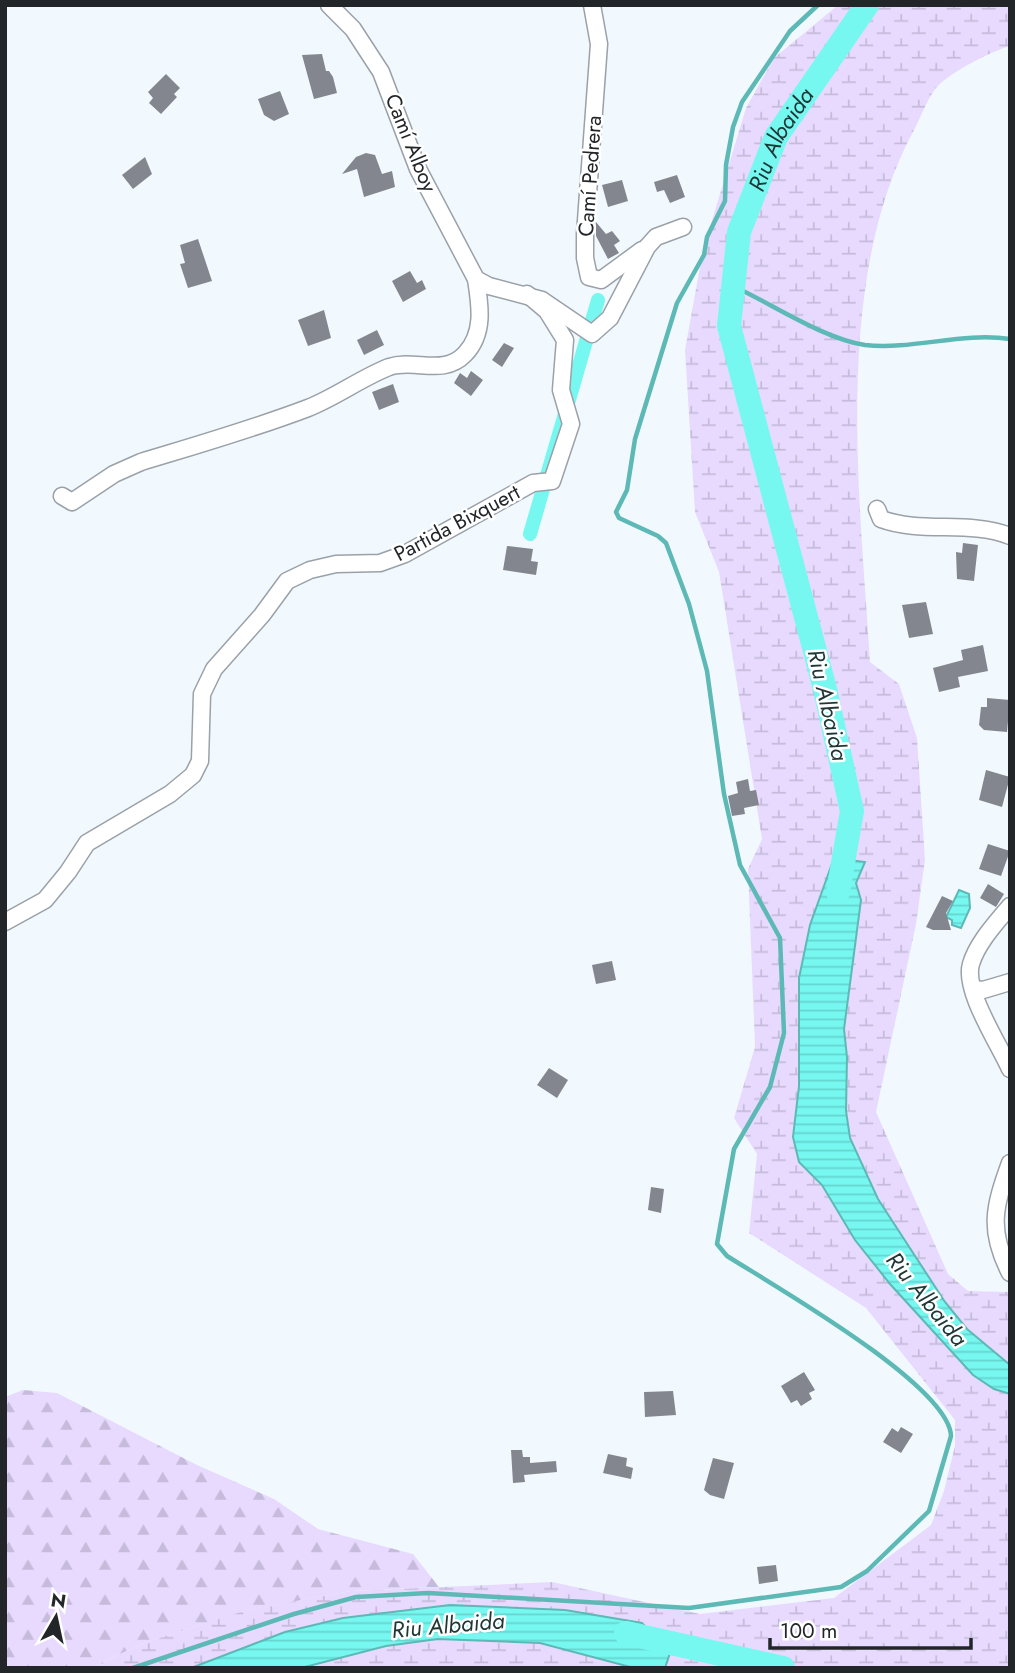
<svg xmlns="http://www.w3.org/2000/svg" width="1015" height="1673" font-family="Jost,sans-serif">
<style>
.forest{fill:url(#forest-firs)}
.wetland{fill:url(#wetland-marsh)}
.water{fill:url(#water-rules);stroke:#5db9b5;stroke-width:2}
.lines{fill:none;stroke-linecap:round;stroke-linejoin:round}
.stream{stroke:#5db9b5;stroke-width:4.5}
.canal{stroke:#76f8f1;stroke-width:14}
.river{stroke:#76f8f1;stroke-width:24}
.building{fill:#84868f}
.street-casing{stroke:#9aa1a8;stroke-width:19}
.street{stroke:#fff;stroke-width:16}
.labels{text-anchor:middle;stroke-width:5;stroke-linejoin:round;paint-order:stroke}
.street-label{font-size:21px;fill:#232629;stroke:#fff}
.water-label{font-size:23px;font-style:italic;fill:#1f3634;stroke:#fff}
</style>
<defs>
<pattern id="forest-firs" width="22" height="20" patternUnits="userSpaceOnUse" patternTransform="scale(1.75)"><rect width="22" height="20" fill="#e7dafe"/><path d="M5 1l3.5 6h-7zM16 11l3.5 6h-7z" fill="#c6bbda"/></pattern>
<pattern id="wetland-marsh" width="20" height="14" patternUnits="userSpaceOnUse" patternTransform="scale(1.75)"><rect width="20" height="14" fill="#e7dafe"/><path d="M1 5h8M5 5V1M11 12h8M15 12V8" fill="none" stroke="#c6bbda"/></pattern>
<pattern id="water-rules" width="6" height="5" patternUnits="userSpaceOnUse" patternTransform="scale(1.75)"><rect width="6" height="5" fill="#76f8f1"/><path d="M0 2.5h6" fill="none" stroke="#66d4cf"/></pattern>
</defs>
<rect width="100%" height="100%" fill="#f2f9fe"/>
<polygon class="forest" points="23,1390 57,1393 197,1465 274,1499 318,1529 413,1554 439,1587 351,1591 248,1610 144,1643 90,1668 5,1668 5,1397"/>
<path class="wetland" d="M838,5H1010V46C990,52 950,72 936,88C927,99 921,117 914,130C832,281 860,496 870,662L899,684L917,738L925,860L916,924L876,1112L948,1274L968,1291L1008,1292L1010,1295V1668H90L144,1643L247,1610L351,1591L552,1582L700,1614L834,1598L931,1525L944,1491L955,1446V1420L866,1308L749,1233L757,1154L734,1118L755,1047L748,869L762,839L719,572L695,512L685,350L703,250L746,108L774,58Z"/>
<g class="water">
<polygon points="834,858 865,862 856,883 861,900 844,1029 847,1057 846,1111 850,1138 878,1199 945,1302 967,1329 1010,1365 1010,1394 994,1389 973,1375 890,1284 855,1240 822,1185 799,1162 793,1137 799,1086 799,978 810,925"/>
<polygon points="959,890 969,894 970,908 961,928 952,925 952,920 946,917"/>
<polygon points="450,1605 565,1610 642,1623 670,1653 665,1668 634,1668 540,1643 438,1639 386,1646 301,1668 191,1668 285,1632 343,1618"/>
</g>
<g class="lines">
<g class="stream">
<path d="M733,286C772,304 824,339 865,345C914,350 961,332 1010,339"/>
<path d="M133,1668L294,1614L356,1597L428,1593L689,1608L841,1587L867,1571L929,1511L951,1436C949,1385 771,1284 727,1256L717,1244L734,1149L770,1087L784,1033L780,938L740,865L724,794L707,671L689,604L666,543L658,536L619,518L616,512L627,490L635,439L677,303L704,255L707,237L725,201L726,165L733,127L742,102L790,31L818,5"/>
</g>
<polyline class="canal" points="530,534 598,300"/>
<g class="river">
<path id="s1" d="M838,892L852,811L825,689L729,326L739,232L776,137L867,5"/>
<polyline points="626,1633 783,1668"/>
</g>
</g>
<g class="building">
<polygon points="322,54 326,71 329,71 333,77 337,93 314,99 302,55"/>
<polygon points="166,74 180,88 174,94 177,97 161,114 149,103 153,98 148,92"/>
<polygon points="280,91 289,114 274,121 264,115 258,99"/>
<polygon points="366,153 375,155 382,174 392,171 395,187 364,197 357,169 342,174 356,157"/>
<polygon points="145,157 152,174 133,189 122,175"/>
<polygon points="677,175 685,197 670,203 664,190 657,192 654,182"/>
<polygon points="622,180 628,201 608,207 602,185"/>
<polygon points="596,222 606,234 612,231 620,241 614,245 619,253 608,259 596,236"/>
<polygon points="198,239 212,281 188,288 180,264 185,263 180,245"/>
<polygon points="410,271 417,283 422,280 426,289 403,302 392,281"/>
<polygon points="324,310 331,338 308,346 298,320"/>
<polygon points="377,330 384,345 364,355 357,340"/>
<polygon points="504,343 514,348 502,367 492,360"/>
<polygon points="471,371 483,380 471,396 454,383 460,373 467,378"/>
<polygon points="393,384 399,402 379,410 372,392"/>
<polygon points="963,543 978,545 974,581 957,579 956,552 962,553"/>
<polygon points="507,546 533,549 531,561 538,562 536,575 503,570"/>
<polygon points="926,602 933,634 909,638 902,605"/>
<polygon points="983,645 988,671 958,677 960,687 939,692 933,668 963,660 961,650"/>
<polygon points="987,698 1010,700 1007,732 984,730 979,725 981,707 987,707"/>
<polygon points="986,770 1010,777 1002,807 979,800"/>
<polygon points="748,779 750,791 756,790 759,805 744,808 745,814 732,816 728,796 738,793 736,782"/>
<polygon points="988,844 1010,851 1001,876 979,869"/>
<polygon points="988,884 1004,894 996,907 980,898"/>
<polygon points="942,896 953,901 946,913 951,930 933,930 926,927"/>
<polygon points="612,961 616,980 596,984 592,965"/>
<polygon points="549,1068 568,1080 557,1098 537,1085"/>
<polygon points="651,1187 664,1189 661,1213 648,1210"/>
<polygon points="804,1372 815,1390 809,1393 812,1399 801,1406 797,1400 791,1403 781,1386"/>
<polygon points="673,1391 676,1415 645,1417 644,1392"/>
<polygon points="901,1427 913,1434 901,1453 883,1442 892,1428 898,1432"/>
<polygon points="511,1450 522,1450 523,1457 530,1457 530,1463 556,1461 557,1472 524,1475 525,1482 513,1483"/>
<polygon points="608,1454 627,1458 626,1466 633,1468 631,1479 603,1473"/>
<polygon points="713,1458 734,1463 724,1499 710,1495 704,1490"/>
<polygon points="776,1565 778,1581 759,1584 757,1567"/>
</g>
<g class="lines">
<defs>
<g id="street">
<polyline points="329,5 353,29 381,72 418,169 476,279 489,286 542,300 592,334 610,318 647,247 656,237 683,227"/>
<polyline points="592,5 599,44 585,234 585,258 589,277 601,280 642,250"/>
<path d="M62,496L72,502L114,474L141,462C197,445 253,429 308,408C336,397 361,378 389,367C415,358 443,377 465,354C485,333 480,305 476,279"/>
<path d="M877,509L881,519C922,534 969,520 1010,536"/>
<path d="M1010,906C996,923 977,943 971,964C963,990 999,1044 1010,1069"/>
<polyline points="5,922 45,900 68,872 87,843 170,794 193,775 200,761 202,694 214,669 262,615 287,581 310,570 336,564 380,563 405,554 533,483 552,481 571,424 561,390 565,340 547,311 527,294"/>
<polyline points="973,989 983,990 1010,982"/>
<path d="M1010,1163C994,1207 988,1230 1010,1273"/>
</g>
</defs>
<use href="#street" class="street-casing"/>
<use href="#street" class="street"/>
</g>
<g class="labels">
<g class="street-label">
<text transform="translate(411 143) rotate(68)" y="7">Camí Alboy</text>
<text transform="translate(590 176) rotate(-86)" y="7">Camí Pedrera</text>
<text transform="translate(457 523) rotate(-28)" y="7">Partida Bixquert</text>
</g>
<g class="water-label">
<text dy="8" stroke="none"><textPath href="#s1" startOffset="779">Riu Albaida</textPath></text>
<text transform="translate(828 705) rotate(77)" y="8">Riu Albaida</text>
<text transform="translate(927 1299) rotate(51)" y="8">Riu Albaida</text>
<text transform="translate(448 1625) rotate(-5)" y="8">Riu Albaida</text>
</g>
</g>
<rect width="1015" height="1673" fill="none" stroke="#232629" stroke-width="14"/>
<g transform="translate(56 1617) rotate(9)" stroke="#ffffff" stroke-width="5" paint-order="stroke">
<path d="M0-5L12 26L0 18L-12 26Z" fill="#232629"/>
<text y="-10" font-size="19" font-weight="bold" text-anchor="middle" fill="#232629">N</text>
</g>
<path d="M770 1638v10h201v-10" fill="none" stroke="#232629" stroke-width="3.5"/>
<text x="780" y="1638" font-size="21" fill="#232629" stroke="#ffffff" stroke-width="5" paint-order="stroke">100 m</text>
</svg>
